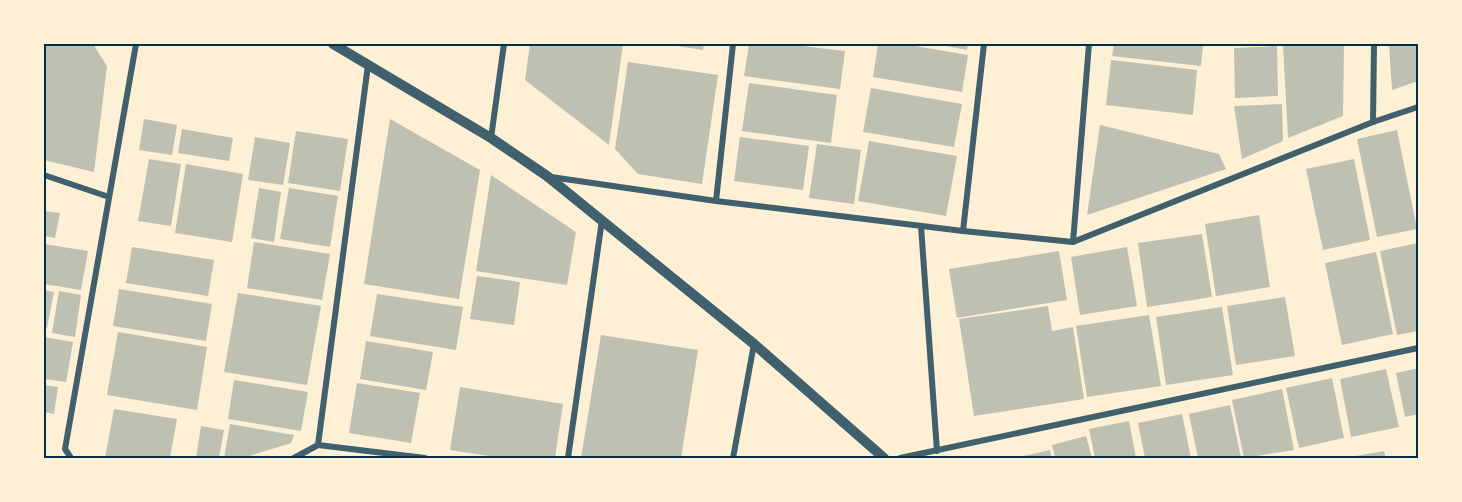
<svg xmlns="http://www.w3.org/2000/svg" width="1462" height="502" font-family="'IBM Plex Sans',sans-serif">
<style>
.building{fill:#bec0b2}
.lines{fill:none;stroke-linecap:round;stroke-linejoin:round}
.minor{stroke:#3f606c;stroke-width:6}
.tertiary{stroke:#3f606c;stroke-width:10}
.neatline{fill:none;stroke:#003049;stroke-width:2}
</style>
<rect width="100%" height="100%" fill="#fdf0d5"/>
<g class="building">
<polygon points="44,44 93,44 107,66 94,172 44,160"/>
<polygon points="530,44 623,44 609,145 525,80"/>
<polygon points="664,44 704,44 703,50"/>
<polygon points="749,44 785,44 845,51 840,89 744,76"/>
<polygon points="878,44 903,44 968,55 962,92 873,77"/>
<polygon points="936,44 968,44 967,50"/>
<polygon points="1114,44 1203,44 1201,66 1112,56"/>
<polygon points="1283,44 1344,44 1343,116 1288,138"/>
<polygon points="1389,44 1418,44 1418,81 1392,90"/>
<polygon points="1277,46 1278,96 1235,98 1234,48"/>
<polygon points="1111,60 1197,70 1193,115 1106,105"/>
<polygon points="628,62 718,75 702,184 638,174 615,149"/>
<polygon points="749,83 837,95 831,143 742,131"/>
<polygon points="871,88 962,104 954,147 863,132"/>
<polygon points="1282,104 1283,141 1242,159 1234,106"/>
<polygon points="144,119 177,125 172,155 139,150"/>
<polygon points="390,119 480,170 459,299 364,284"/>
<polygon points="1100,125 1219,154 1226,169 1087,215"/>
<polygon points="182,129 233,138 229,161 178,153"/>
<polygon points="1397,130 1417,229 1377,237 1357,139"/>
<polygon points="296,131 348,139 340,191 288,183"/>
<polygon points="255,137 290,143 283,185 248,180"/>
<polygon points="740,137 809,146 803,190 734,181"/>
<polygon points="869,141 957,156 946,216 858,201"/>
<polygon points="817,144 861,150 854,204 809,198"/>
<polygon points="149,159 181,164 171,226 138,221"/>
<polygon points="1354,159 1370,240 1323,250 1306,169"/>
<polygon points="186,164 243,174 232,242 175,233"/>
<polygon points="491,175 576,232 567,285 476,271"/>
<polygon points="259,188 281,192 274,242 251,238"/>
<polygon points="289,188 338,196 330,247 280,239"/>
<polygon points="44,211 60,213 55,238 44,236"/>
<polygon points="1259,215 1270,287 1216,296 1205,224"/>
<polygon points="1202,234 1212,297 1147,307 1138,243"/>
<polygon points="254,242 330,254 322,300 247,288"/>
<polygon points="1418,243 1418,331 1397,335 1380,251"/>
<polygon points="44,244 88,251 81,290 44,284"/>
<polygon points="132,247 214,260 208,296 126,283"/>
<polygon points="1127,247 1137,306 1080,315 1071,257"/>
<polygon points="1059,251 1067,300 957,318 949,269"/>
<polygon points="1376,252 1393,334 1342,345 1325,263"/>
<polygon points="477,276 520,282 514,325 470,319"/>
<polygon points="119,289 212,304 206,341 113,326"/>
<polygon points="44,290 54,292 47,328 44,327"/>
<polygon points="59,291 81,295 75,337 52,333"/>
<polygon points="238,293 321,306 307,385 224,372"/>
<polygon points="377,294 463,307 456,350 370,336"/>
<polygon points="1285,297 1295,356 1236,365 1227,306"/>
<polygon points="1048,306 1052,331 1073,327 1084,399 974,416 959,319"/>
<polygon points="1222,307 1233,375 1166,385 1156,317"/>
<polygon points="1149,315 1161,386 1087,397 1076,326"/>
<polygon points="118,332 207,347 197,410 107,395"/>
<polygon points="601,335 698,350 681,458 581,458"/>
<polygon points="44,337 73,342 66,382 44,379"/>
<polygon points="366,341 433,352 426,390 360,379"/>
<polygon points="1418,368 1418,414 1405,417 1396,373"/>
<polygon points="1386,369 1399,427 1351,437 1340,379"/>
<polygon points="1332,378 1344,438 1299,448 1286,388"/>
<polygon points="234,380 308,392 301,431 228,419"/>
<polygon points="357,383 420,393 411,443 349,433"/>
<polygon points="44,385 58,387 54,414 44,412"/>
<polygon points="460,387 563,404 555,458 502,458 450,450"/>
<polygon points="1282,389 1294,450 1244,458 1232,400"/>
<polygon points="1230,405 1241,458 1198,458 1189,414"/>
<polygon points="114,409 177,419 170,458 105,458"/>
<polygon points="1182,414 1191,458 1145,458 1138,423"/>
<polygon points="1129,421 1136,458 1095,458 1089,429"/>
<polygon points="230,424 294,435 291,443 243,458 224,458"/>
<polygon points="201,426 224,430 219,458 196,458"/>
<polygon points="1086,436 1092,458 1055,458 1052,445"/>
<polygon points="1050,450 1052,458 1015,458"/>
<polygon points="1384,451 1386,458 1351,458 1351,457"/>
</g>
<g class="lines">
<g class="minor">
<polyline points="1373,122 1374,44"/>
<polyline points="491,138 504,44"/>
<polyline points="44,175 109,197"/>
<polyline points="551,177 716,201 963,231 1073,242 1373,122 1418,107"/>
<polyline points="716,201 733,44"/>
<polyline points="921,226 937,451"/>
<polyline points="963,231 984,44"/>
<polyline points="1073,242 1089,44"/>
<polyline points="318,445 368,65"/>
<polyline points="71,458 65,449 136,44"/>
<polyline points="294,458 318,445 425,458"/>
<polyline points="568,458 602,220"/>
<polyline points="733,458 754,344"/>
<polyline points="900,458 1418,348"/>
</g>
<polyline class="tertiary" points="333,44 491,138 547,176 754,344 884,458"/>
</g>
<rect width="1462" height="502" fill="none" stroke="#fdf0d5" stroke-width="90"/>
<rect x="45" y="45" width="1372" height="412" class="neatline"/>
</svg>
